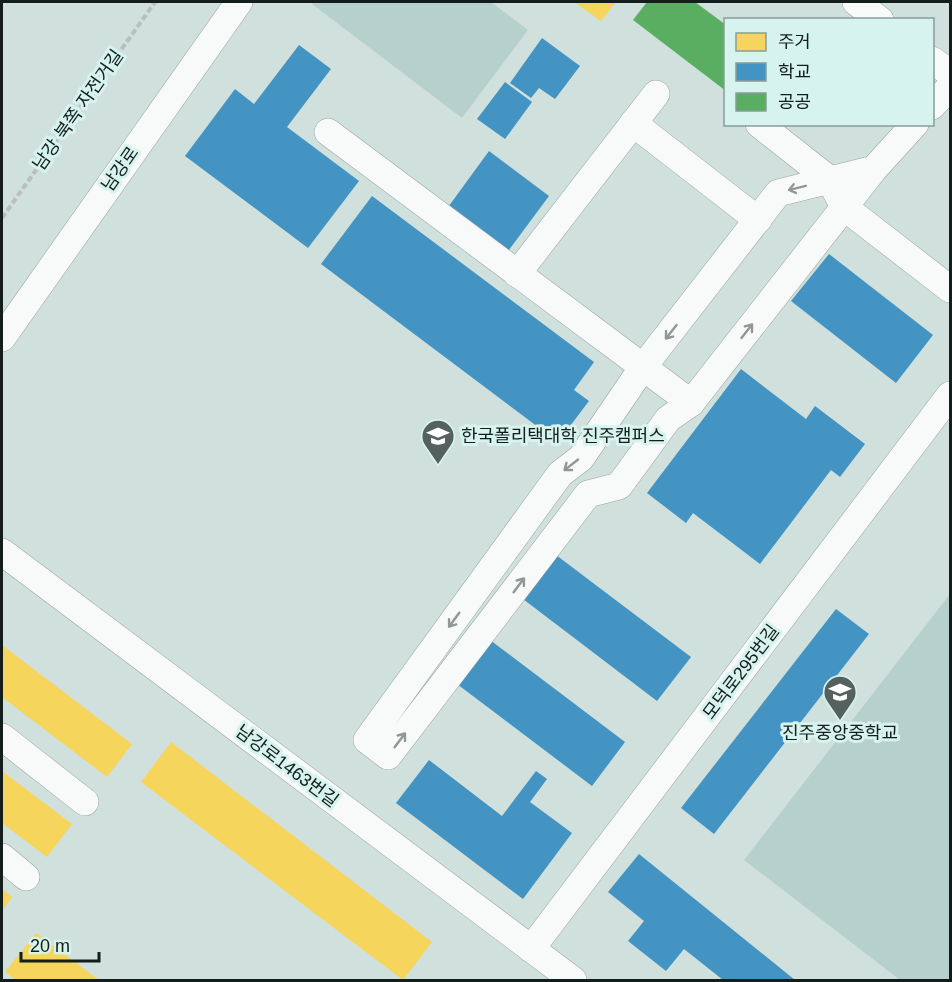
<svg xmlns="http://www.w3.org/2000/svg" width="952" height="982" font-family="Helvetica,'Noto Sans KR',sans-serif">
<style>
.green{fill:#b6d0cb}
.homes{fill:#f6d55c}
.schools{fill:#4393c3}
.public{fill:#5aae61}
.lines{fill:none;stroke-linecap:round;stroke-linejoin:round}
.minor-casing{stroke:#98a5a2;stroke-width:28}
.path{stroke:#babfbe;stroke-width:4;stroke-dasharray:6 3;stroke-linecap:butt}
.minor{stroke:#f8fafa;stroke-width:27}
.oneway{stroke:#919796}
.labels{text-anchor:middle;stroke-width:6;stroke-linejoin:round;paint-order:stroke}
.street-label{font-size:18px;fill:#131d1b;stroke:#d7f3ee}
.poi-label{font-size:18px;fill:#131d1b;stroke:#d7f3ee;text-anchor:start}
</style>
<rect width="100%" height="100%" fill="#d0e0dd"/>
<g class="green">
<polygon points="314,2 491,2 528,30 462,118 312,4"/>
<polygon points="950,594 950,980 900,980 744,860"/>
</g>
<g class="homes">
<polygon points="574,2 616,2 601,21"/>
<polygon points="2,645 132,744 107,777 2,697"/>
<polygon points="171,742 432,942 403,980 141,782"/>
<polygon points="2,771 72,824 47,857 2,823"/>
<polygon points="2,889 12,897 2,911"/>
<polygon points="36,933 99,980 16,980 5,972"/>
</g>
<g class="schools">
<polygon points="542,38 580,66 555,99 539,88 531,98 510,83"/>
<polygon points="299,45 331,69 287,127 359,181 308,248 185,156 235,89 254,104"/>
<polygon points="505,82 532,102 505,139 477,119"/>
<polygon points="489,151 549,196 506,254 446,210"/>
<polygon points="372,196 594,362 574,390 589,401 558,442 321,264"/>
<polygon points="829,254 933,335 896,383 791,301"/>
<polygon points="741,369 806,419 815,406 865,444 840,477 831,470 760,564 693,513 686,523 647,493"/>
<polygon points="556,555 691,657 657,701 523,599"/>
<polygon points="836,609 869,634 714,834 681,808"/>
<polygon points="490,640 625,742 592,786 457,684"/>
<polygon points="429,760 502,816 536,771 547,779 530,802 572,833 523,899 396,803"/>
<polygon points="639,854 795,980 723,980 684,949 666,971 628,941 644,921 608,892"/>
</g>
<polygon class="public" points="647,2 695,2 726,25 726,91 633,20"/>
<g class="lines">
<defs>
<g id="minor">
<polyline points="856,2 880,20"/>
<polyline points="932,60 950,73"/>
<polyline points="932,106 950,87"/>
<polyline points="633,123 758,220"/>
<polyline points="759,124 830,180 844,207 950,289"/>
<polyline points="328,132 643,367 581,458 560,474 367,740 388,756 588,494 619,486 668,419 691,403"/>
<polyline points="874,169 778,193 643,367 691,403 874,169 915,124"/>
<polyline points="517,274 656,94"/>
<polyline points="2,338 239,2"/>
<polyline points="2,552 573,980"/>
<polyline points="2,737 85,802"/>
<polyline points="2,857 26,877"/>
<polyline points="531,949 950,395"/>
</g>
</defs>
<use href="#minor" class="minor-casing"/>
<polyline class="path" points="2,218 155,2"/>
<use href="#minor" class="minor"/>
</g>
<defs><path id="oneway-shaft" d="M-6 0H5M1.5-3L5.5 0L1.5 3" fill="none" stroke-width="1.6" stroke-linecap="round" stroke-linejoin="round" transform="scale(1.5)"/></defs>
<g class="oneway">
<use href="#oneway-shaft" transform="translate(797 188) rotate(166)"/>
<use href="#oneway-shaft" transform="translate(747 331) rotate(-52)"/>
<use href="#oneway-shaft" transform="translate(671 332) rotate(128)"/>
<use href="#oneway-shaft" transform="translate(571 465) rotate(142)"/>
<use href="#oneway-shaft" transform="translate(519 585) rotate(-53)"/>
<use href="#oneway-shaft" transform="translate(454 620) rotate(126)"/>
<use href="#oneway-shaft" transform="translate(400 740) rotate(-53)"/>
</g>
<defs>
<symbol id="university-pin" viewBox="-11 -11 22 30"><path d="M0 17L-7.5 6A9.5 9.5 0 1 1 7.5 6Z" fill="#55615f" stroke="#d7f3ee"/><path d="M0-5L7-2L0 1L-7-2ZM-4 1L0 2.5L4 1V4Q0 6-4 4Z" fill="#fff"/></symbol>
<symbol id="school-pin" viewBox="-11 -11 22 30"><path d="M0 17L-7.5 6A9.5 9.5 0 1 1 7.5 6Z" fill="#55615f" stroke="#d7f3ee"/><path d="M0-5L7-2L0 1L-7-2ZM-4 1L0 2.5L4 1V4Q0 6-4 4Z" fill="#fff"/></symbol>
</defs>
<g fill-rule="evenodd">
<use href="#university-pin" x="419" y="417" width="38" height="52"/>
<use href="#school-pin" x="821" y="673" width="38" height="52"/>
</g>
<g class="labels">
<g class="street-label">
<text transform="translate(78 110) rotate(-55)" y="6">남강 북쪽 자전거길</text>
<text transform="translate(120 169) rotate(-55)" y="6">남강로</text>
<text transform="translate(741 672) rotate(-53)" y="6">모덕로295번길</text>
<text transform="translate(287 766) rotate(37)" y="6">남강로1463번길</text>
</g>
<g class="poi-label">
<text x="461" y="442">한국폴리택대학 진주캠퍼스</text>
<text x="840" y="739" text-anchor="middle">진주중앙중학교</text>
</g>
</g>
<rect width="952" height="982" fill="none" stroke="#131d1b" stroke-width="6"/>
<rect x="724" y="18" width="210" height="108" fill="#d7f3ee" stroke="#899d9a" stroke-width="1.5"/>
<rect x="736" y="33" width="30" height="18" fill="#f6d55c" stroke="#899d9a" stroke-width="1.5"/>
<text x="778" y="48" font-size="18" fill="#131d1b">주거</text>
<rect x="736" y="63" width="30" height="18" fill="#4393c3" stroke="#899d9a" stroke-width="1.5"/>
<text x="778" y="78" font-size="18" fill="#131d1b">학교</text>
<rect x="736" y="93" width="30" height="18" fill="#5aae61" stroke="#899d9a" stroke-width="1.5"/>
<text x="778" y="108" font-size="18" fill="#131d1b">공공</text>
<path d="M21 952v9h78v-9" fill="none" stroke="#131d1b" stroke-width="3"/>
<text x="30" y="952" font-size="18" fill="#131d1b" stroke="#d7f3ee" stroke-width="4.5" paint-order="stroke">20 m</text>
</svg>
